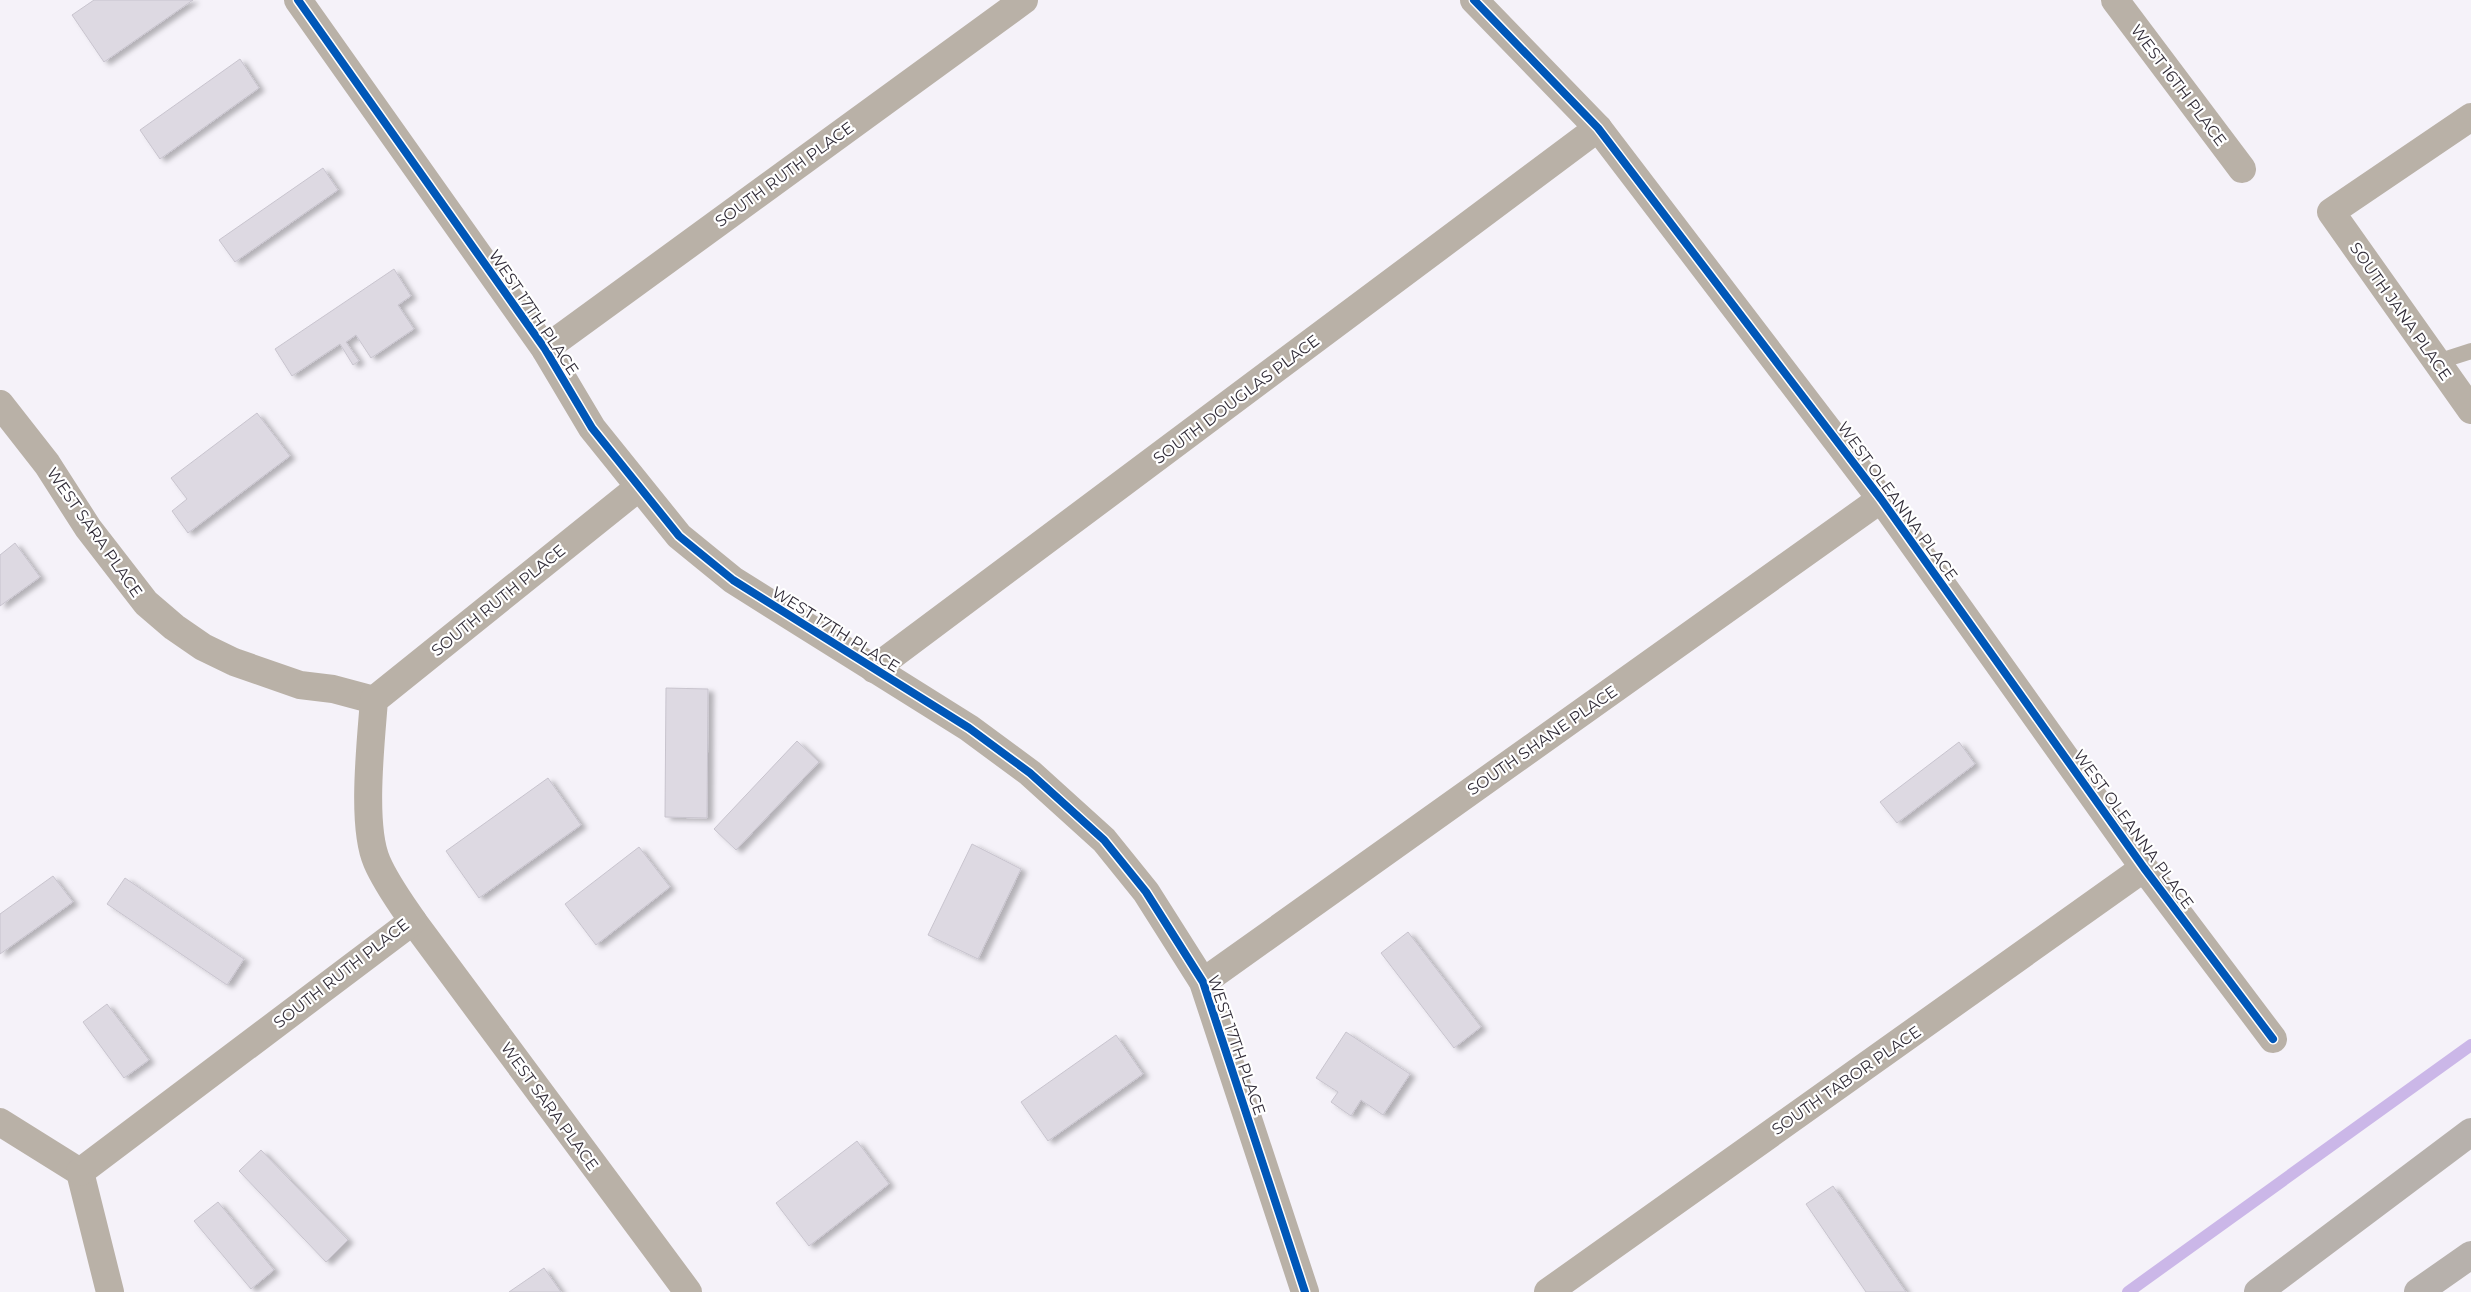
<svg xmlns="http://www.w3.org/2000/svg" width="2471" height="1292" font-family="Montserrat,sans-serif">
<style>
.lines{fill:none;stroke-linecap:round;stroke-linejoin:round}
.stream{stroke:#cbb7e8;stroke-width:12}
.building{fill:#ddd9e2;stroke:#c8c4ce;filter:url(#shadow)}
.service{stroke:#b9b1a7;stroke-width:16}
.minor{stroke:#b9b1a7;stroke-width:28}
.motorway{stroke:#b7b1ac;stroke-width:28}
.cycleway-casing{stroke:#fff;stroke-width:11}
.cycleway{stroke:#0057b8;stroke-width:8}
.labels{text-anchor:middle;stroke-width:4.5;stroke-linejoin:round;paint-order:stroke}
.street-label{font-size:16px;fill:#312c38;stroke:#fff}
</style>
<defs>
<filter id="shadow"><feDropShadow dx="5.5" dy="3" stdDeviation="2.5" flood-color="#0004"/></filter>
</defs>
<rect width="100%" height="100%" fill="#f5f2f9"/>
<g class="lines">
<polyline class="stream" points="2128,1292 2471,1045"/>
</g>
<g class="building">
<polygon points="94,0 193,0 104,62 72,15"/>
<polygon points="240,59 259,88 160,159 140,130"/>
<polygon points="323,168 338,190 235,262 219,240"/>
<polygon points="394,269 411,296 398,305 414,329 371,358 356,335 346,342 359,361 353,365 340,344 292,376 275,349"/>
<polygon points="257,413 290,456 188,533 172,511 187,499 171,478"/>
<polygon points="15,543 40,577 0,606 0,555"/>
<polygon points="666,688 708,689 707,818 665,817"/>
<polygon points="797,741 819,762 736,850 714,829"/>
<polygon points="1959,742 1975,764 1897,823 1880,802"/>
<polygon points="548,778 581,825 479,898 446,851"/>
<polygon points="972,844 1021,869 978,959 928,935"/>
<polygon points="639,847 670,887 596,945 565,904"/>
<polygon points="53,876 73,902 0,954 0,914"/>
<polygon points="125,878 244,959 227,985 107,904"/>
<polygon points="1408,932 1481,1027 1454,1048 1381,953"/>
<polygon points="107,1004 149,1060 124,1078 83,1022"/>
<polygon points="1346,1032 1410,1074 1383,1115 1361,1100 1351,1116 1331,1102 1338,1092 1316,1078"/>
<polygon points="1116,1035 1143,1074 1048,1141 1021,1102"/>
<polygon points="857,1141 889,1184 809,1246 776,1203"/>
<polygon points="261,1150 348,1240 326,1262 239,1171"/>
<polygon points="1833,1186 1906,1292 1866,1292 1806,1204"/>
<polygon points="218,1202 274,1270 251,1289 194,1221"/>
<polygon points="544,1268 561,1292 509,1292"/>
</g>
<g class="lines">
<polyline class="service" points="2437,362 2471,351"/>
<g class="minor">
<polyline points="298,0 545,349 592,428 679,536 733,580 969,728 1030,773 1104,840 1146,892 1203,982 1305,1292"/>
<polyline points="1474,0 1598,128 1881,499 2144,868 2273,1039"/>
<polyline points="2115,0 2242,169"/>
<polyline points="2471,117 2331,212 2471,410"/>
<polyline points="545,349 1024,0"/>
<polyline points="0,404 47,464 88,528 146,603 174,627 203,647 234,662 300,685 333,689 374,700"/>
<polyline points="874,669 1598,128"/>
<polyline points="413,921 688,1292"/>
<polyline points="1203,982 1881,499"/>
<polyline points="0,1122 80,1172 110,1292"/>
<path d="M80,1172L413,921C400,902 386,883 377,862C361,826 371,741 374,700L638,488"/>
<polyline points="1548,1292 2144,868"/>
</g>
<g class="motorway">
<polyline points="2258,1292 2471,1132"/>
<polyline points="2418,1292 2471,1255"/>
</g>
<defs>
<g id="cycleway">
<polyline points="298,0 545,349 592,428 679,536 733,580 969,728 1030,773 1104,840 1146,892 1203,982 1305,1292"/>
<polyline points="1474,0 1598,128 1881,499 2144,868 2273,1039"/>
</g>
</defs>
<use href="#cycleway" class="cycleway-casing"/>
<use href="#cycleway" class="cycleway"/>
</g>
<g class="labels">
<g class="street-label">
<text transform="translate(2179 85) rotate(53)" y="6">WEST 16TH PLACE</text>
<text transform="translate(784 174) rotate(-36)" y="6">SOUTH RUTH PLACE</text>
<text transform="translate(2401 311) rotate(55)" y="6">SOUTH JANA PLACE</text>
<text transform="translate(534 312) rotate(56)" y="6">WEST 17TH PLACE</text>
<text transform="translate(1236 399) rotate(-37)" y="6">SOUTH DOUGLAS PLACE</text>
<text transform="translate(1898 501) rotate(54)" y="6">WEST OLEANNA PLACE</text>
<text transform="translate(95 532) rotate(55)" y="6">WEST SARA PLACE</text>
<text transform="translate(498 600) rotate(-39)" y="6">SOUTH RUTH PLACE</text>
<text transform="translate(836 629) rotate(32)" y="6">WEST 17TH PLACE</text>
<text transform="translate(1542 740) rotate(-35)" y="6">SOUTH SHANE PLACE</text>
<text transform="translate(2134 829) rotate(54)" y="6">WEST OLEANNA PLACE</text>
<text transform="translate(341 973) rotate(-38)" y="6">SOUTH RUTH PLACE</text>
<text transform="translate(1237 1045) rotate(71)" y="6">WEST 17TH PLACE</text>
<text transform="translate(1846 1080) rotate(-35)" y="6">SOUTH TABOR PLACE</text>
<text transform="translate(550 1106) rotate(54)" y="6">WEST SARA PLACE</text>
</g>
</g>
</svg>
